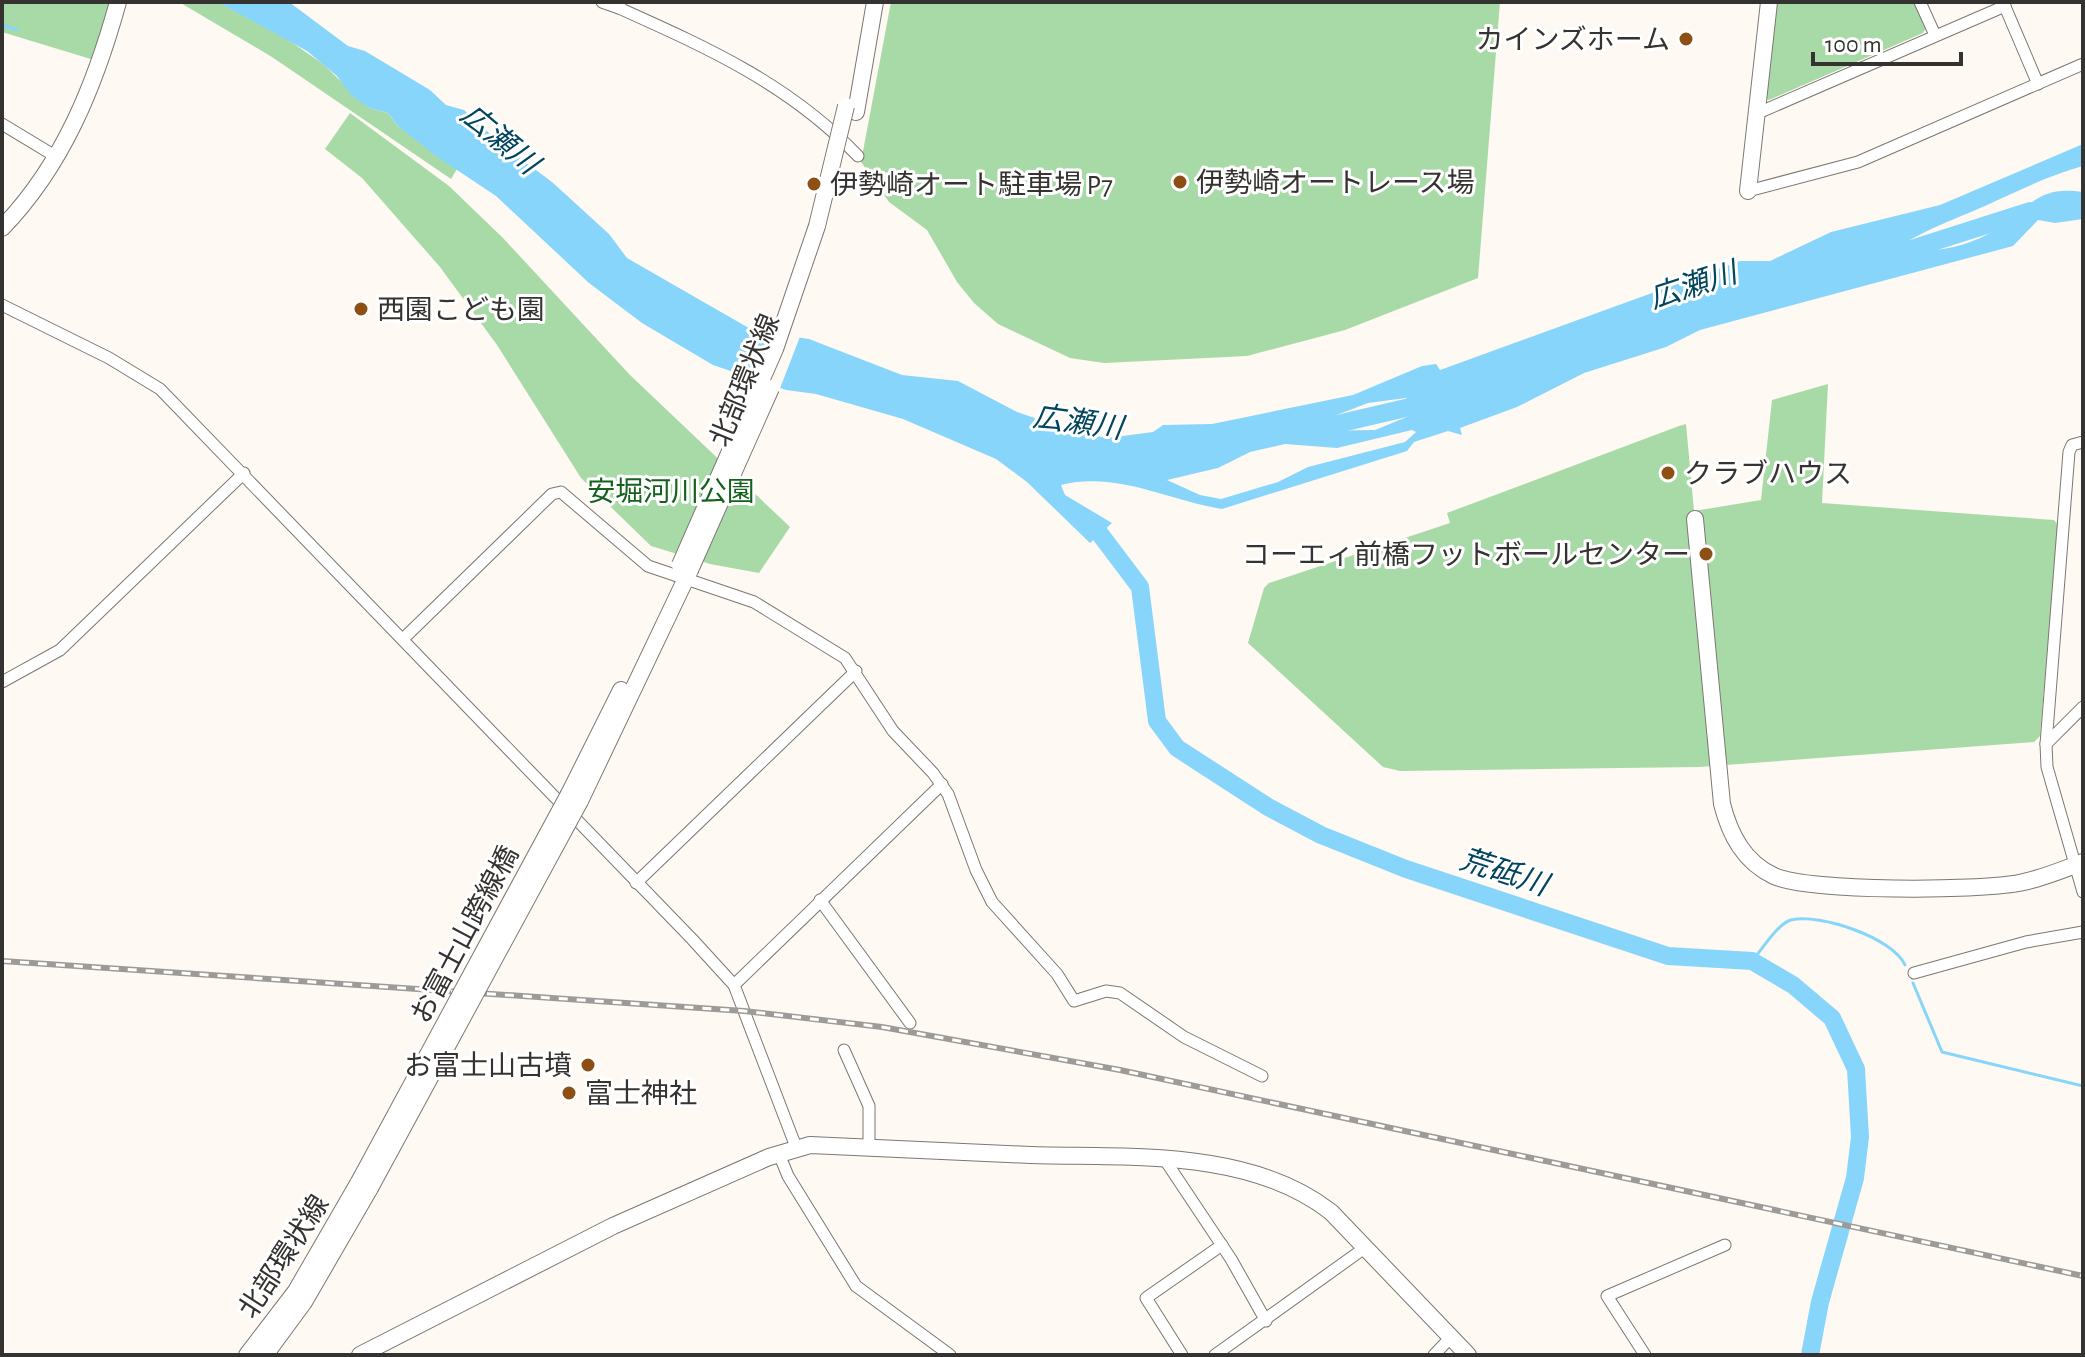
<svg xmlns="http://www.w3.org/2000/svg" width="2085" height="1357" font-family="'Alegreya Sans','Noto Sans JP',sans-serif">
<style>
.green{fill:#a8daa7}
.water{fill:#88d5fc;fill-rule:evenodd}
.pier{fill:#fef9f3}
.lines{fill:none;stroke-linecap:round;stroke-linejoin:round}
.stream{stroke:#88d5fc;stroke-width:3}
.river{stroke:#88d5fc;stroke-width:18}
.street-casing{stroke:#7c7773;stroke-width:13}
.secondary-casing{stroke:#7c7773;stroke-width:18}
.street{stroke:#fff;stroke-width:11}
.secondary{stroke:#fff;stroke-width:16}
.rail-casing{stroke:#9e9b97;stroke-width:6}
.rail{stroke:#fff;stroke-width:3;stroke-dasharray:9;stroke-linecap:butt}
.secondary-bridge-casing{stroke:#7c7773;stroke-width:18;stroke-linecap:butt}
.secondary-bridge{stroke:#fff;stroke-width:16}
.poi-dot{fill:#8d4f14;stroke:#fff;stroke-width:3}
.labels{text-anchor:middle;stroke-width:6;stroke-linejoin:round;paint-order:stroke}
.poi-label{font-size:28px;fill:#353331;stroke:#fff;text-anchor:start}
.street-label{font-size:28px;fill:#353331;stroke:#fff}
.park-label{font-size:28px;fill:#16611e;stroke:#fff}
.water-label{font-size:30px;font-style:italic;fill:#02455f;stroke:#fff}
</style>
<rect width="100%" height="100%" fill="#fef9f3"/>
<g class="green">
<polygon points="2,2 109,2 94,60 2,32"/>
<polygon points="179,2 218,2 274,30 323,64 369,108 388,113 398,126 457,169 451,179 272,57"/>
<polygon points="891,2 1500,2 1478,278 1345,330 1247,356 1104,363 1070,358 998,324 974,303 957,282 927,230 889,202 861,162"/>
<polygon points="1774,2 1914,2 1926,28 1923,33 1769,100 1764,98"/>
<polygon points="350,113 449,186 503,238 630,375 790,527 759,573 710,564 651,546 581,478 497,345 440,267 362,178 325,149"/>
<polygon points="1828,384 1822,503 2054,520 2058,525 2040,736 2034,742 1699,767 1400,771 1383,767 1248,643 1264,588 1269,583 1450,523 1447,513 1679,426 1686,424 1694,511 1761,500 1772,400"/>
</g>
<path class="water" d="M218,2H289L348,46L365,51L430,90L446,105L464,110L501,144L552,182L609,234L627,258L754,331L809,339L902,375L958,381L1017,412L1073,431L1107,438L1153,432L1163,425L1212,424L1353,395L1422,366L1436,364L1440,370L1740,261H1770L1831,232L1940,205L2083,144V166C2043,177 2009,196 1971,212C1949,221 1929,229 1908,241L1905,251C1935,252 1963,248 1990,233C2028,214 2032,184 2083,192V219L2055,223L2038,220L2013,246L1700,330L1666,347L1584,373L1517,407L1460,428L1462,435L1448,431L1414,442L1407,451L1222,509C1169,501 1118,471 1061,485L1065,495L1112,523L1090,543L1027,482L996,459L903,419L816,394L786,390L713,365L642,323L589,283L496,196L436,156L398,126L388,113L369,108L351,95L337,76L307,51ZM1406,398L1417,406L1419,412L1375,430L1312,431L1305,427L1368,403ZM1412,430L1416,432L1405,442L1308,467L1278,482L1221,499L1200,495L1167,480L1218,468L1250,452L1285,444L1337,448Z"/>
<polygon class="pier" points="773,330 801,334 779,391 752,382"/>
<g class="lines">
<g class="stream">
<polyline points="2,25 17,30"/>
<path d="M1752,961C1762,950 1777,924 1791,920C1820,913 1893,938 1905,965"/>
<polyline points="1913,983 1942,1052 2083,1086"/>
</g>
<g class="river">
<polyline points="1883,258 2030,211"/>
<polyline points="1290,435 1440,400"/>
<polyline points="1082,521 1100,534 1140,587 1157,721 1177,748 1268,807 1321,835 1406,869 1668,956 1752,961 1793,985 1832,1018 1856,1069 1860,1137 1855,1178 1820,1302 1810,1355"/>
</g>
<defs>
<g id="street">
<polyline points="602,2 619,8"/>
<path d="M620,2L619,8C708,48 789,84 858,156"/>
<polyline points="1920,2 1935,35"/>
<polyline points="2003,2 2038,84"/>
<polyline points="1758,113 2005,6"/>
<polyline points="2,124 55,156"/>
<polyline points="1748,191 1858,162 2083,64"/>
<polyline points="2,305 109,358 160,389 692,939 734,985 796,1147"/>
<polyline points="2083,442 2072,445 2069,452 2046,744 2047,767 2083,892"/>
<polyline points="403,639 552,494 561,492 648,566 754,602 845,658 893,731 933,773 948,794 976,870 992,902 1057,974 1074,1001 1106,991 1120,993 1184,1037 1262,1076"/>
<polyline points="2,682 60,650 244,473"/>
<polyline points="2046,744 2083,707"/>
<polyline points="636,883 856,671"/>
<polyline points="820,900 910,1023"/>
<polyline points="1914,973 2026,942 2083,932"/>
<polyline points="734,985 942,784"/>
<polyline points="844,1050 869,1106 869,1148"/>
<polyline points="779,1154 788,1176 856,1286 950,1355"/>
<polyline points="1165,1160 1231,1259 1266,1321"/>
<polyline points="1182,1355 1146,1298 1222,1245"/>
<polyline points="1215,1355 1366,1247"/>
<polyline points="1434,1355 1451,1337"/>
<polyline points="1645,1355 1607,1296 1725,1245"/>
</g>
<g id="secondary">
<polyline points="856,112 875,2"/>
<polyline points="1748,191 1769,2"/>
<path d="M2,228C63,165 95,85 118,2"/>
<path d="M1695,519L1722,804C1730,835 1744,862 1774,876C1811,892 1976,891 2019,883C2041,879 2062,870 2083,862"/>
<polyline points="569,794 621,690"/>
<polyline points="580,801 690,570"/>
<polyline points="247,1355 296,1291 359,1182"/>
<polyline points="265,1355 304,1302 370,1188"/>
<path d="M360,1355L613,1226L769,1157L810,1145C883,1148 957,1152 1030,1155C1128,1158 1249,1148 1331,1212L1468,1355"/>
</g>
</defs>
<use href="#street" class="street-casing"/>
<use href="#secondary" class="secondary-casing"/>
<use href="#street" class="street"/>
<use href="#secondary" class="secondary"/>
<defs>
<polyline id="rail" points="2,961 744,1011 882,1027 1120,1070 2083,1276"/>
</defs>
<use href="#rail" class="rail-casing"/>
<use href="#rail" class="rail"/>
<defs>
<g id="secondary-bridge">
<polyline points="680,565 775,349 817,226 846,106"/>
<polyline points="690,570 771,388"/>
<polyline points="359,1182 569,794"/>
<polyline points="370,1188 580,801"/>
</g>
</defs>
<use href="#secondary-bridge" class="secondary-bridge-casing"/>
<use href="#secondary-bridge" class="secondary-bridge"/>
</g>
<g class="poi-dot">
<circle cx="1686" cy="39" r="8"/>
<circle cx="1180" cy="182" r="8"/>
<circle cx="814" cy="184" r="8"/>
<circle cx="361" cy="309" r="8"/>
<circle cx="1668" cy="473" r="8"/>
<circle cx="1706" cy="554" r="8"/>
<circle cx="588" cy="1065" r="8"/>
<circle cx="569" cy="1093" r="8"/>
</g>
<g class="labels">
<g class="poi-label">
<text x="1670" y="49" text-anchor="end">カインズホーム</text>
<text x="1196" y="192">伊勢崎オートレース場</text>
<text x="830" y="194">伊勢崎オート駐車場 P7</text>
<text x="377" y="319">西園こども園</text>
<text x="1684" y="483">クラブハウス</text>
<text x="1690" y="564" text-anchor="end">コーエィ前橋フットボールセンター</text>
<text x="572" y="1075" text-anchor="end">お富士山古墳</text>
<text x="585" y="1103">富士神社</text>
</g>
<g class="street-label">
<text transform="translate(744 380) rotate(-68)" y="10">北部環状線</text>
<text transform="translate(464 934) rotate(-62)" y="10">お富士山跨線橋</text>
<text transform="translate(283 1256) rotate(-57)" y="10">北部環状線</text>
</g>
<g class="park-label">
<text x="671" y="501">安堀河川公園</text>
</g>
<g class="water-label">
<text transform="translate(500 139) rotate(40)" y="10">広瀬川</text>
<text transform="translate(1693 285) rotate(-18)" y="10">広瀬川</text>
<text transform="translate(1078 422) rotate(8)" y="10">広瀬川</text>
<text transform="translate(1504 872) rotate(18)" y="10">荒砥川</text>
</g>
</g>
<rect width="2085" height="1357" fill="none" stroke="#353331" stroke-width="8"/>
<path d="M1813 52v12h148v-12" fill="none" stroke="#353331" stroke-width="4"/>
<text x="1825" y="52" font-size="24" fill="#353331" stroke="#ffffff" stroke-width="6" paint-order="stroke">100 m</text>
</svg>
